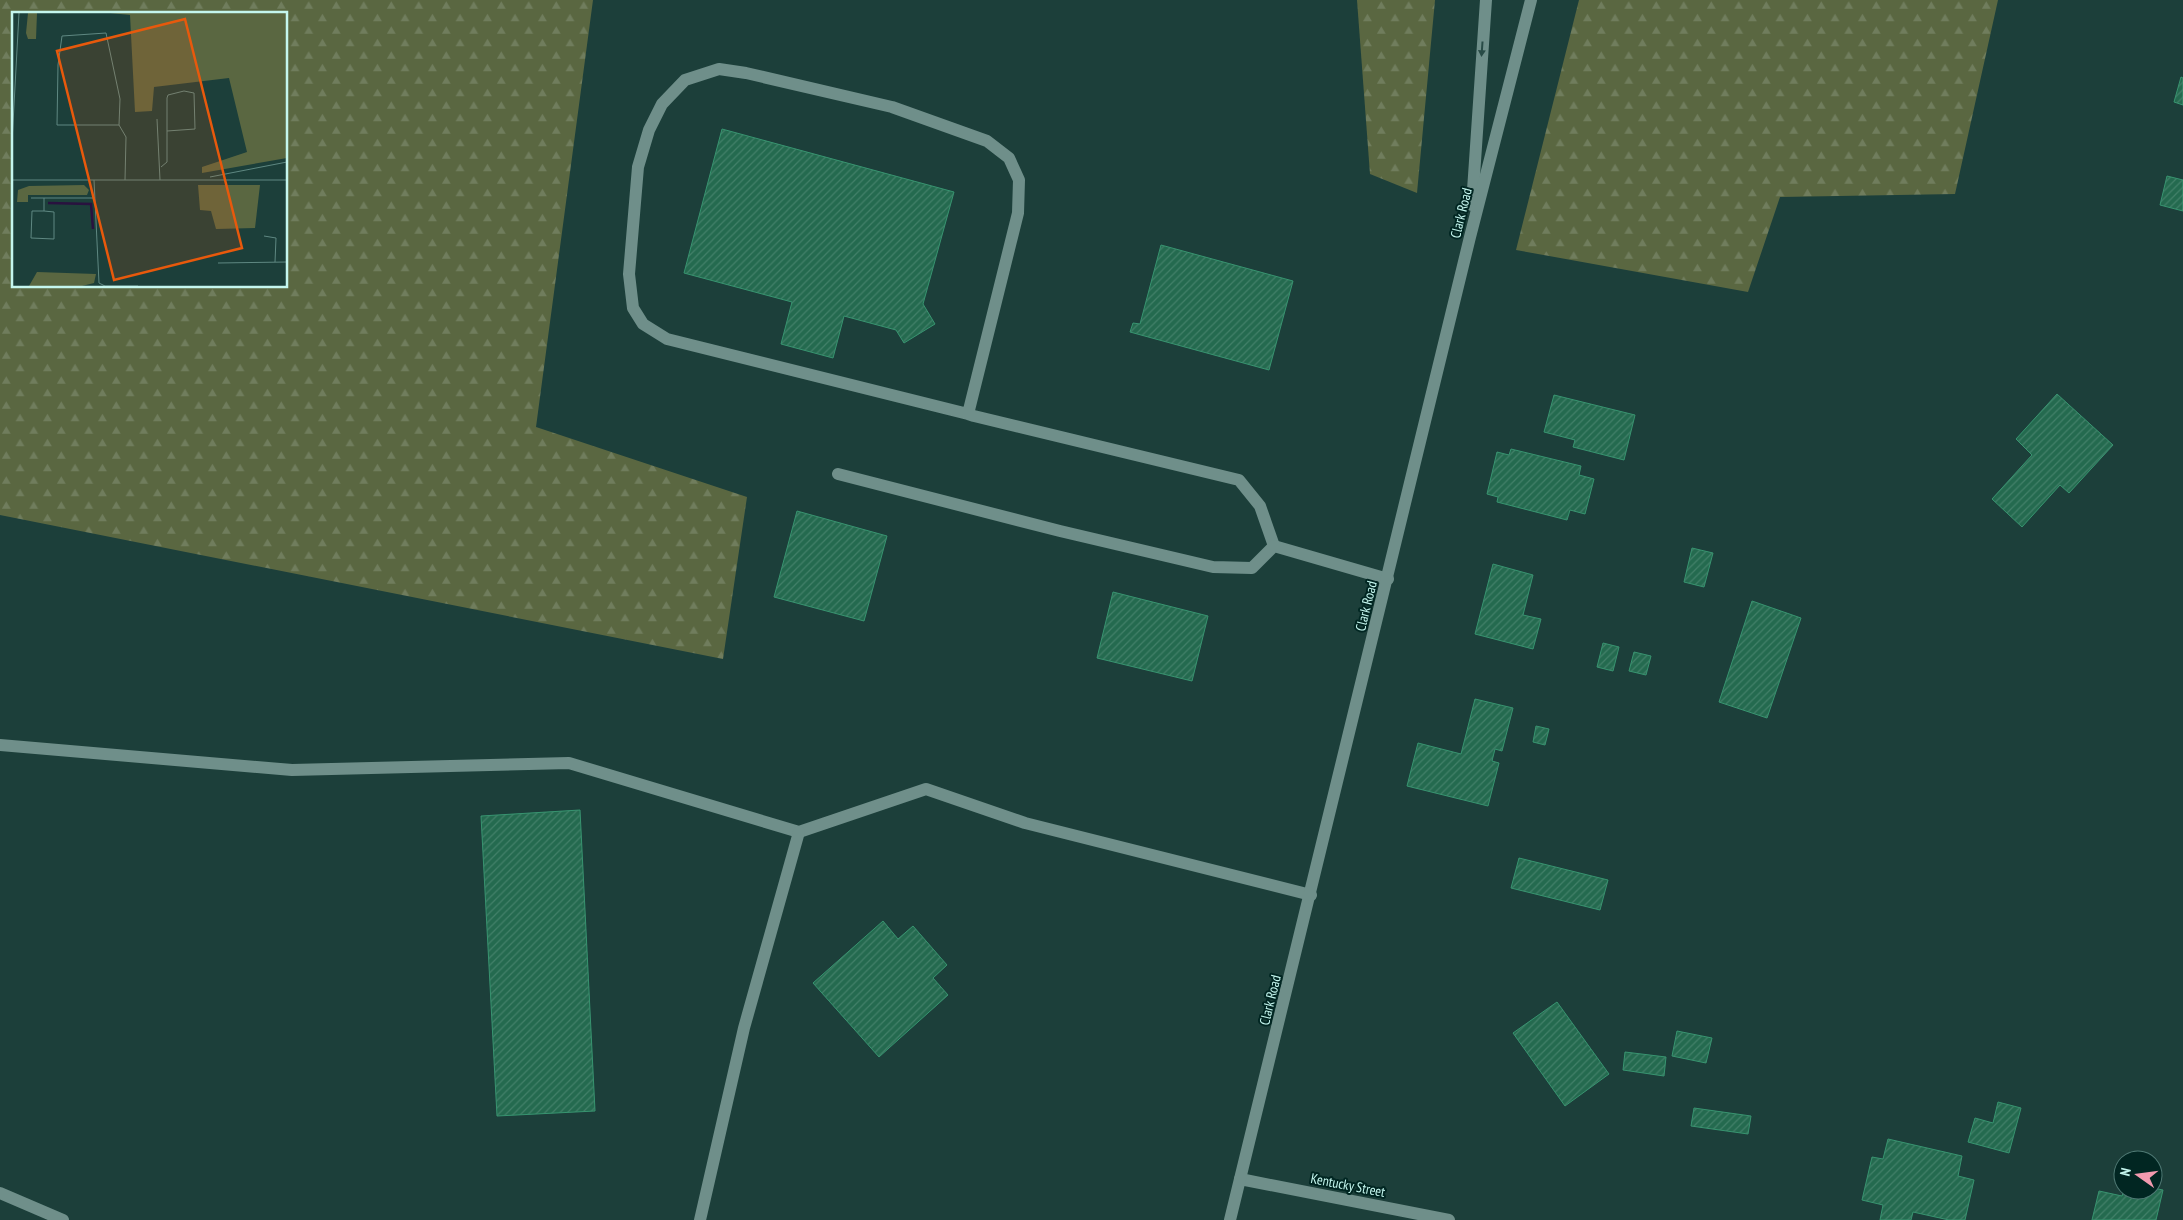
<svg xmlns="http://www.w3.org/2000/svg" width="2183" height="1220" font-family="'PT Sans Narrow',sans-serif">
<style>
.forest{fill:url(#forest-firs);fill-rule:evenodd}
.building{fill:url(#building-hatch);stroke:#389470}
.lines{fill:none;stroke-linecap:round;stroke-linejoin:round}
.minor{stroke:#6f8f8a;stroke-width:12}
.oneway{fill:#284b46}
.labels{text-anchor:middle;stroke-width:4;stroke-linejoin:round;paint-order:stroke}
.street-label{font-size:14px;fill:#c4f6ee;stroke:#012622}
.inset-river{fill:none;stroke:#29123f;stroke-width:2.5}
.inset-road{fill:none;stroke:#5f8882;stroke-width:1}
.view{fill:#e8590c;fill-opacity:0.15;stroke:#e8590c;stroke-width:2.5}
.inset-edge{fill:none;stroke:#c4f6ee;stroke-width:2.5}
</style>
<defs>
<pattern id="forest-firs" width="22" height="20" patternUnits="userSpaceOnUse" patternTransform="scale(1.25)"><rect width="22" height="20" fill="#5a6741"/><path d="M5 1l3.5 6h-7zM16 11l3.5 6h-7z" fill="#707d5d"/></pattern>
<pattern id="building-hatch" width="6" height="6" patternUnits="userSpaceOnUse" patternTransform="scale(1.25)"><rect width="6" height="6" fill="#246a4f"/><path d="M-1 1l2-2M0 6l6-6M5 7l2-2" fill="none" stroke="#428069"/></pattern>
</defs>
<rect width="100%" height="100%" fill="#1c3f3a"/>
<g class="forest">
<path d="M0,0H593L536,427L747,497L723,659L0,515ZM14,14H286V286H14Z"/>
<polygon points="1357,0 1435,0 1417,193 1370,174"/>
<polygon points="1579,0 1998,0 1955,194 1780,197 1748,292 1516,250"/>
</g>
<g class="building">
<polygon points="2181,77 2183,78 2183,105 2174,102"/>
<polygon points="722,129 954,192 923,304 935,324 904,343 896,330 844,316 833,358 781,344 792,302 684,273"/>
<polygon points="2167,176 2183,180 2183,211 2160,205"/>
<polygon points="1161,245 1293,281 1269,370 1130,332 1133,323 1140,324"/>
<polygon points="2057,394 2113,445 2069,493 2060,485 2022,527 1992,499 2032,455 2016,439"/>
<polygon points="1554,395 1635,415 1624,460 1573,447 1575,440 1544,432"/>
<polygon points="1511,449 1581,466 1579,475 1594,479 1585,514 1570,510 1567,520 1497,502 1498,497 1487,494 1497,452 1509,455"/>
<polygon points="797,511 887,536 864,621 774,597"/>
<polygon points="1692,548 1713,553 1704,587 1684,582"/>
<polygon points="1493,564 1533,575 1523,615 1541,619 1533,649 1475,634"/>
<polygon points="1113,592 1208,616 1192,681 1097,658"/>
<polygon points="1752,601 1801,618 1767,718 1719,702"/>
<polygon points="1603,643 1619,647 1613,671 1597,667"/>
<polygon points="1634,652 1651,656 1646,675 1629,671"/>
<polygon points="1475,699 1513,708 1502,751 1495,749 1492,761 1499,763 1488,806 1407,786 1418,743 1461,754"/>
<polygon points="1536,726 1549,729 1545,745 1533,742"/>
<polygon points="580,810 595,1111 497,1116 481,816"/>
<polygon points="1519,858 1608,880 1600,910 1511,888"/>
<polygon points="883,921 898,939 913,926 947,965 933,978 948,995 879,1057 813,983"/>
<polygon points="1557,1002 1609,1074 1565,1106 1513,1033"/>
<polygon points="1677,1031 1712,1038 1706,1063 1672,1056"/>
<polygon points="1625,1052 1666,1057 1664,1076 1623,1070"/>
<polygon points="1998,1102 2021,1108 2009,1153 1968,1142 1975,1118 1993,1123"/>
<polygon points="1694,1108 1751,1116 1748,1134 1691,1126"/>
<polygon points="1888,1139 1962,1156 1958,1176 1974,1180 1965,1220 1949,1220 1913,1212 1911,1220 1880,1220 1883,1205 1862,1200 1872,1157 1883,1159"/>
<polygon points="2153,1188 2163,1190 2156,1220 2092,1220 2099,1191 2122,1196 2124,1190 2153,1190"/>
</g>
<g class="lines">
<g class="minor">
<polyline points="1472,205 1486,0"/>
<polyline points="968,414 1018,213 1019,180 1009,158 987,141 892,107 746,73 719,69 685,80 662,104 649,130 638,167 629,274 633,308 643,324 667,339 968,414 974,416 1239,480 1260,506 1274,546"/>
<polyline points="838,474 1060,531 1213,567 1252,568 1274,546 1388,579"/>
<polyline points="0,745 292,770 569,763 799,832 926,789 1025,823 1311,895"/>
<polyline points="1240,1179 1449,1220"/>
<polyline points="0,1193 63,1220"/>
<polyline points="700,1220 744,1028 799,832"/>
<polyline points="1230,1220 1470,237 1531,0"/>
</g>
</g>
<defs><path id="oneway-solid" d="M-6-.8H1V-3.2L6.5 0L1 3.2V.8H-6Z" transform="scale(1.25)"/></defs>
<use class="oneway" href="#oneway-solid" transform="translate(1482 49) rotate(94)"/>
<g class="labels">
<g class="street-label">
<text transform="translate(1461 213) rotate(-76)" y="5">Clark Road</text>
<text transform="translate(1366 606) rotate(-76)" y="5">Clark Road</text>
<text transform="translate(1270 1000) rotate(-76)" y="5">Clark Road</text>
<text transform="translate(1348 1185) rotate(11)" y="5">Kentucky Street</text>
</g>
</g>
<g transform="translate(12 12)">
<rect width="275" height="275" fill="#1c3f3a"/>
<path d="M16,1H25L24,27H16L14,21ZM98,1H275V146L190,161V155L235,140L217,66L142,75L140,99L123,100L118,3ZM72,173L77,178L75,183H16V190H5L6,178L17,174ZM186,173H248L243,216L204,217L199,199L188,198ZM25,260L84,262L82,271L70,274H17Z" fill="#5a6741"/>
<path class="inset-river" d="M36,191L79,192L81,217"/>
<path class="inset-road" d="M145,107L148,168M107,113H45L46,53L50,24L94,21L108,87L107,113L114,125L113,168M0,130L7,1M149,155L155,150V86L156,83L172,79L182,81L183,117L155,119M198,165L275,150M0,168H275M82,168L87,271L93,274H126M19,186H83M32,199L42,200V227L19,226L20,199H32V186M252,224L264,226L263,250M206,251L275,250"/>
<path class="view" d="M173,7L230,236L102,268L45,39Z"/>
<rect width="275" height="275" class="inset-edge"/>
</g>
<g transform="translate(2138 1175) rotate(284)"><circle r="24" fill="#012622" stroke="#4f7974"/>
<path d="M0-4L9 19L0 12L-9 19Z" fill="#f29aaf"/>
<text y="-8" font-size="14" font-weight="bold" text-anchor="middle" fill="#c4f6ee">N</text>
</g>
</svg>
